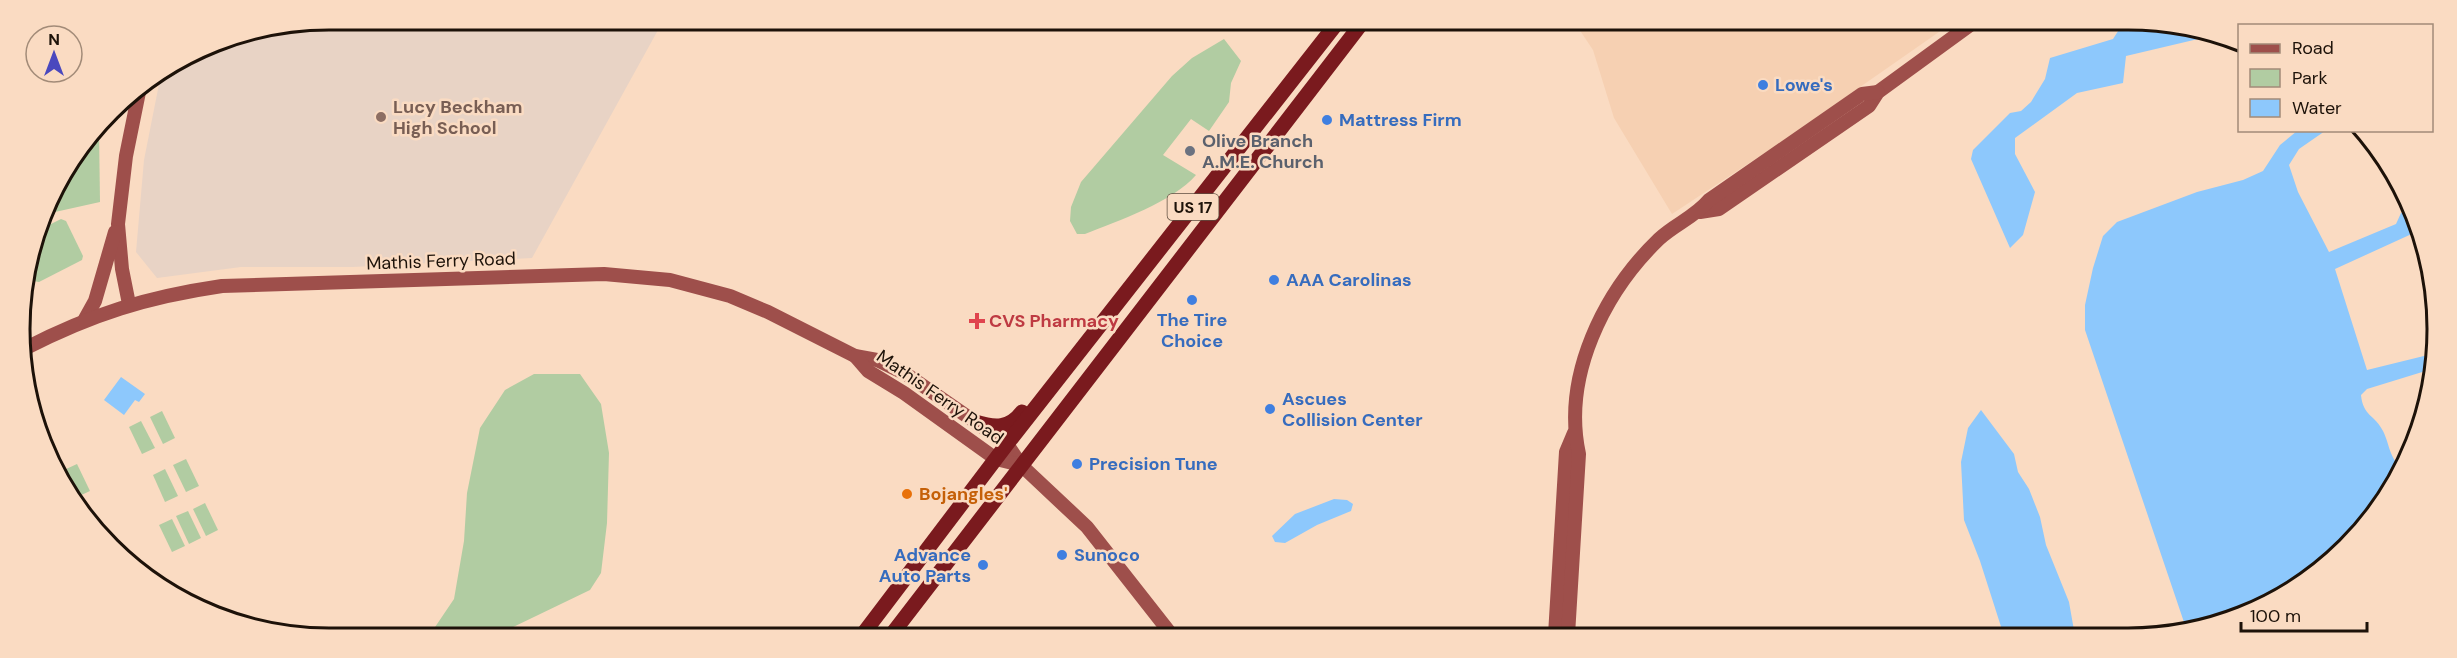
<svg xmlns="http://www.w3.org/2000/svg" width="2457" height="658" font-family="'DM Sans',sans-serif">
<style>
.built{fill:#f6d0b2}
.education{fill:#e8d3c5}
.green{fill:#b1cca2}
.water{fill:#8dc8fc}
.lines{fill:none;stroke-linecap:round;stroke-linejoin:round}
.secondary{stroke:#9e4f4b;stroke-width:14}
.trunk{stroke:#7a1a1e;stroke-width:15}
.shop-dot{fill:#3f7fe0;stroke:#fadbc2;stroke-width:2}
.education-dot{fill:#8d6e63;stroke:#fadbc2;stroke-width:2}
.worship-dot{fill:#6b7280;stroke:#fadbc2;stroke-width:2}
.health-dot{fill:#e0444e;stroke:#fadbc2;stroke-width:2}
.food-dot{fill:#e8710a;stroke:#fadbc2;stroke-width:2}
.labels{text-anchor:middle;stroke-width:5;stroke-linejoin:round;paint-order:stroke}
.shield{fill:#fadbc2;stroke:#5f4e40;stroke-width:1.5}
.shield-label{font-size:16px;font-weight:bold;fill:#1d1209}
.shop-label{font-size:18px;font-weight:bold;fill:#366cbe;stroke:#fadbc2;text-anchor:start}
.education-label{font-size:18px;font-weight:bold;fill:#785e54;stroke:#fadbc2;text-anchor:start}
.worship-label{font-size:18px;font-weight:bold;fill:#5b616d;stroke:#fadbc2;text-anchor:start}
.street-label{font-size:18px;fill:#1d1209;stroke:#fadbc2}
.health-label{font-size:18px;font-weight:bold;fill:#be3a42;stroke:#fadbc2;text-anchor:start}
.food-label{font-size:18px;font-weight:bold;fill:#c56008;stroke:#fadbc2;text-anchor:start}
.rim{fill:none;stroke:#1d1209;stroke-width:3}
</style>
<rect width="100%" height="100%" fill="#fadbc2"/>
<polygon class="built" points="1575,23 1949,25 1784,140 1672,214 1614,118 1593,50"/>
<polygon class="education" points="329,20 663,21 532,258 353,267 241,267 157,278 136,252 144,160 161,74 211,43"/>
<g class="green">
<path d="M1224,39L1241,61L1231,83L1229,102L1209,131L1191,119L1163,155L1196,175C1173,202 1118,221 1085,234H1077L1070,221L1071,207L1081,182L1172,76L1192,58Z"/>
<polygon points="99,130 100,202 46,214 52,192"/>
<polygon points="61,219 66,221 83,256 82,260 39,282 33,281 30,274 41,229"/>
<polygon points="534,374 580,374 601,404 609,453 607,523 601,573 590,590 501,633 431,633 454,599 464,541 467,493 480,428 505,390"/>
<polygon points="162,411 175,438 163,444 150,417"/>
<polygon points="141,421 155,448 142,454 129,427"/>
<polygon points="186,459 199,486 186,492 173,465"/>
<polygon points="77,464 90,491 77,497 64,470"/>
<polygon points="165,469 178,496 165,502 153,475"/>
<polygon points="205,503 218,530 206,536 193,509"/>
<polygon points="188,511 201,538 189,544 176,516"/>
<polygon points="172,519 185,546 172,552 159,525"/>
</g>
<g class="water">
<polygon points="2122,25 2188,25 2208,34 2198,39 2126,56 2123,83 2077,93 2015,138 2015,154 2035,192 2023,235 2010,248 1971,159 1973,150 2010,113 2021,111 2031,102 2045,79 2050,58 2113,39"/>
<path d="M2297,131H2325L2299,149L2289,165L2298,192L2329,252L2396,224L2401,213L2408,212L2416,232L2335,269L2367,370L2432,354V369L2367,389L2361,395C2363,416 2375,415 2383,431C2390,445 2389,458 2402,468L2396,483L2332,561L2247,615L2187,631L2085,330V305L2093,268L2103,236L2117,222L2197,192L2243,180L2263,171L2280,145Z"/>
<polygon points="121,377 145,394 139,402 135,400 124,415 104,400"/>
<polygon points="1981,410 2014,454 2018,472 2029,489 2040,517 2046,545 2069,602 2075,636 2004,636 1980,561 1964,520 1961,462 1968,428"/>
<polygon points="1334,499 1347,500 1353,504 1351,511 1317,525 1285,543 1275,542 1272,536 1295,514"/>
</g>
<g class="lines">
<g class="secondary">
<polyline points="1700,212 1719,209 1869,106 1878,92 1970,25"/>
<polyline points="129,304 122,269 118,224 126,156 140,87"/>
<polyline points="85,319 95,301 115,232"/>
<path d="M24,349C92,314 147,297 222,286L604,274L670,280L730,296L768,312L855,356L877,360L906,374L1007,444L1021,465L1087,527L1171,634"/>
<polyline points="855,356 868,371 904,393 996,459 1021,465"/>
<polyline points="1555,635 1566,452 1574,433"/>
<path d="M1568,635L1579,454C1562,376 1604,292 1659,239C1675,224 1695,217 1709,200L1862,94L1878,92"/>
</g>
<g class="trunk">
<path d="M975,422C995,428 1009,429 1022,412"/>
<polyline points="863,634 1007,444 1337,23"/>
<polyline points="892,634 1362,23"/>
</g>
</g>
<g class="shop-dot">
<circle cx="1763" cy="85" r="6"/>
<circle cx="1327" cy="120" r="6"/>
<circle cx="1274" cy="280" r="6"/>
<circle cx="1192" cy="300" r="6"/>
<circle cx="1270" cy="409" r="6"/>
<circle cx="1077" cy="464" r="6"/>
<circle cx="1062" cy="555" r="6"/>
<circle cx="983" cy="565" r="6"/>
</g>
<circle class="education-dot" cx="381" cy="117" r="6"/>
<circle class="worship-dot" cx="1190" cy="151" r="6"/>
<path class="health-dot" d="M974 312h6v6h6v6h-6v6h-6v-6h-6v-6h6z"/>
<circle class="food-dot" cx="907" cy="494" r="6"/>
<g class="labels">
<rect class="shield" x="1167.5" y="194" width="51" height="26" rx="4.5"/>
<g class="shield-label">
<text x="1193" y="213">US 17</text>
</g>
<g class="shop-label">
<text x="1775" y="91">Lowe's</text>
<text x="1339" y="126">Mattress Firm</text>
<text x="1286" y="286">AAA Carolinas</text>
<text x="1192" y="326" text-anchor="middle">The Tire<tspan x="1192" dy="21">Choice</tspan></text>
<text x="1282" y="405">Ascues<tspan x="1282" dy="21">Collision Center</tspan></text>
<text x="1089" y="470">Precision Tune</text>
<text x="971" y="561" text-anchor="end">Advance<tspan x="971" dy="21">Auto Parts</tspan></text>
<text x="1074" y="561">Sunoco</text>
</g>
<g class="education-label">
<text x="393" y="113">Lucy Beckham<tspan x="393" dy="21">High School</tspan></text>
</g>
<g class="worship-label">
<text x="1202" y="147">Olive Branch<tspan x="1202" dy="21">A.M.E. Church</tspan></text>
</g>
<g class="street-label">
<text transform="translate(441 261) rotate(-2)" y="6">Mathis Ferry Road</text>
<text transform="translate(940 397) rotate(35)" y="6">Mathis Ferry Road</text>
</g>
<g class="health-label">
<text x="989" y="327">CVS Pharmacy</text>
</g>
<g class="food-label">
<text x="919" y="500">Bojangles'</text>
</g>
</g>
<path d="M0 0H2457V658H0ZM329 30H2128A299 299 0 0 1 2427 329V329A299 299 0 0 1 2128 628H329A299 299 0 0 1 30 329V329A299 299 0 0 1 329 30Z" fill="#fadbc2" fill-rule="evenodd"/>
<path class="rim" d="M329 30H2128A299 299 0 0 1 2427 329V329A299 299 0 0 1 2128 628H329A299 299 0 0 1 30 329V329A299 299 0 0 1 329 30Z"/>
<rect x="2238" y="24" width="195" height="108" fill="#fadbc2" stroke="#a28b78" stroke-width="1.5"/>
<rect x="2250" y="44" width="30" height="9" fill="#9e4f4b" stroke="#a28b78" stroke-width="1.5"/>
<text x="2292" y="54" font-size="18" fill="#1d1209">Road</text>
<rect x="2250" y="69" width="30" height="18" fill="#b1cca2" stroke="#a28b78" stroke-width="1.5"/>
<text x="2292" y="84" font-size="18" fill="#1d1209">Park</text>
<rect x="2250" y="99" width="30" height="18" fill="#8dc8fc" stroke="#a28b78" stroke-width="1.5"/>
<text x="2292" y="114" font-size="18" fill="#1d1209">Water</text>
<g transform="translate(54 54)"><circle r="28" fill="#fadbc2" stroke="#a28b78" stroke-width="1.5"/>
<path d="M0-4.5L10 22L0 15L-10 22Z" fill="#4a48be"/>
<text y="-9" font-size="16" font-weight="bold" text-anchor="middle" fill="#1d1209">N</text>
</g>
<path d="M2241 622v9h126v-9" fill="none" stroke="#1d1209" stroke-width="3"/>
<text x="2250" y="622" font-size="18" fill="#1d1209" stroke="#fadbc2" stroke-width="4.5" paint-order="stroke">100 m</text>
</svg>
